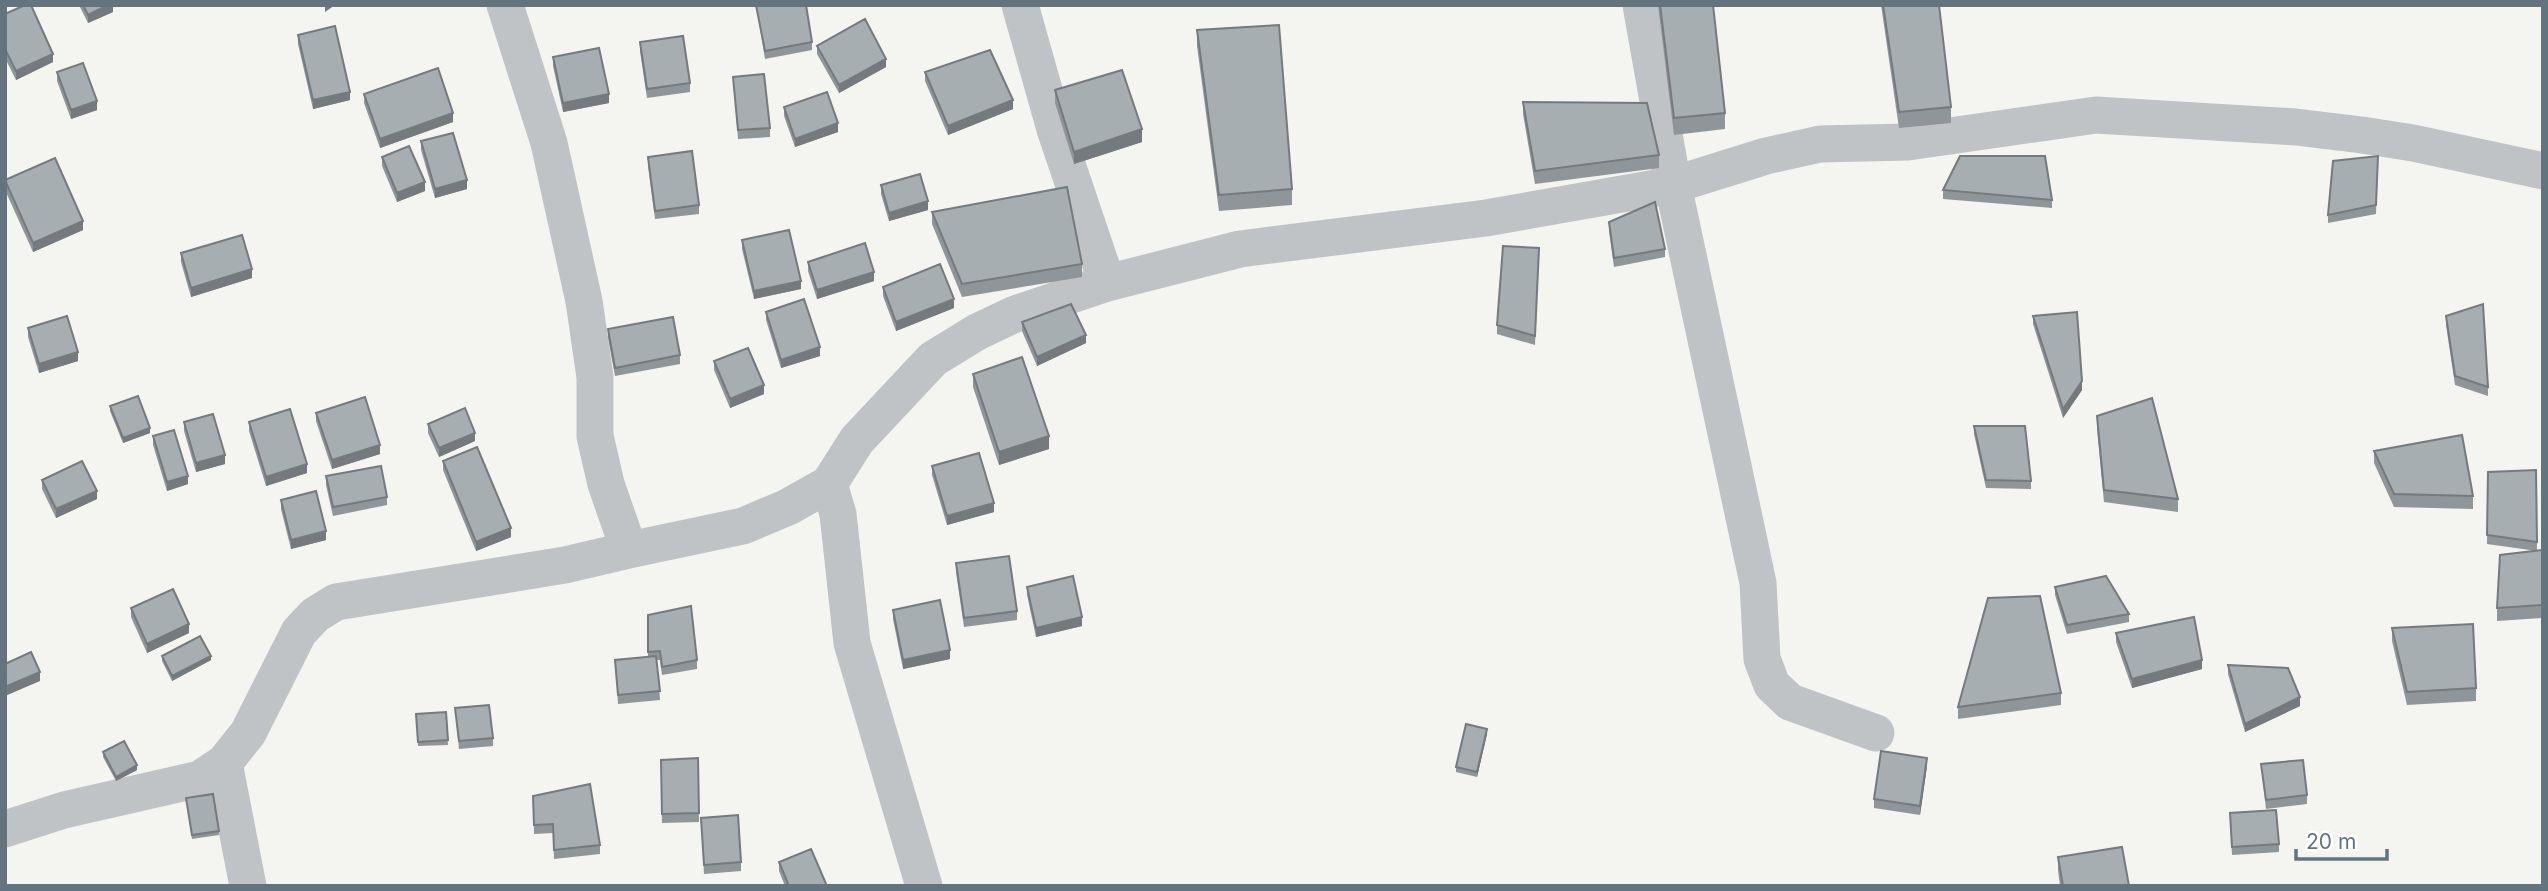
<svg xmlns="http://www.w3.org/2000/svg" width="2548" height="891" font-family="Inter,sans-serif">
  <rect width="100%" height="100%" fill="#f4f4f0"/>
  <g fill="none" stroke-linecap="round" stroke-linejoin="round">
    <path stroke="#bfc3c6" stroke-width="37" d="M505 5 549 143 584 301 595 377V436L606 484 629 550 743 526 788 507 829 484
      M1107 283 1240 249 1486 218 1673 185 1641 5
      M1876 733 1790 702 1772 685 1762 659 1758 583 1673 185 1766 156 1820 144 1908 142 2096 115 2296 127 2362 135 2413 143 2543 171
      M224 763 248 886
      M5 829 64 810 200 779 224 763 248 733 299 632 315 615 336 602 565 565 629 550
      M924 886 852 643 838 514 829 484 857 440 933 359 977 332 1015 314 1107 283 1055 129 1020 5"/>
  </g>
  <path fill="#8f9699" d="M79 5H113V12L88 23Z
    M756 5H806L812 42V50L765 59Z
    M1658 5H1713L1725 113V129L1674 135Z
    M1881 5H1939L1951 107V123L1899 128Z
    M5 14 53 62 16 80 5 58Z
    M1197 30 1292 189V205L1219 211 1197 46Z
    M298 35 350 100 313 109 298 44Z
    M640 42 690 83V92L647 98 640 51Z
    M817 46 886 67 839 93 817 54Z
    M553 57 609 103 563 112 553 66Z
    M57 72 97 110 71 119 57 81Z
    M925 72 1013 109 948 135 925 81Z
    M733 77 770 128V137L738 139Z
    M1055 90 1142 142 1074 164 1055 103Z
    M364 94 453 122 380 148 364 103Z
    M1523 102 1659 155V168L1535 184 1523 114Z
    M784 107 838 132 795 147 784 116Z
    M421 141 467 189 435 198 421 150Z
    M2378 156 2376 214 2328 223V215Z
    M382 157 425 191 397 202 382 166Z
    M648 157 699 205V214L655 219 648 166Z
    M5 180 83 230 33 252 5 190Z
    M881 185 928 210 889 221 881 194Z
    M1943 190 2052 200V208L1943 199Z
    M932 212 1082 264V277L962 297 932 224Z
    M1609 222 1665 249V257L1614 267 1609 231Z
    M742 240 801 289 754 299 742 249Z
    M1539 248 1535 345 1497 334V325Z
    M181 253 252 278 191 297 181 262Z
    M808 262 874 281 817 299 808 271Z
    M883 287 954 308 896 331 883 296Z
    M766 312 820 356 781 368 766 320Z
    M2033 316 2082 390 2063 418 2033 324Z
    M2446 316 2488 387V396L2455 385 2446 325Z
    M1022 322 1086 343 1037 366 1022 331Z
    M28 328 78 361 39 373 28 337Z
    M608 329 680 355V364L615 376 608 338Z
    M714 361 764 394 730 408 714 370Z
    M973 374 1049 449 999 465 973 387Z
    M110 406 150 433 123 443 110 411Z
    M316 413 380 454 332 469 316 421Z
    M2097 416 2178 499V512L2104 502 2097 429Z
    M184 422 225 464 196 472 184 431Z
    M249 422 307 473 266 486 249 431Z
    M428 424 475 441 439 457 428 433Z
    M1974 426 2031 481V489L1986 488 1974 434Z
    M153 436 188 484 167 491 153 445Z
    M2374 451 2473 496V509L2394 507 2374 463Z
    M443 461 511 537 476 551 443 470Z
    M932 466 994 512 947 525 932 475Z
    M2536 470 2537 551 2487 544 2488 472Z
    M326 476 387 497V505L333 516 326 485Z
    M42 480 97 499 56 518 42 489Z
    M281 500 326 540 291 549 281 509Z
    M2543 550V618L2497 621V608Z
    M956 563 1017 611V620L964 627 956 572Z
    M1027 587 1082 626 1036 637 1027 595Z
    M2055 587 2129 614V622L2067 634 2055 595Z
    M131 608 189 633 147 653 131 617Z
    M893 610 950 659 903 669 893 619Z
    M648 615 697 660V669L662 675 660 660H657L660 700 618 704 615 660 648 657Z
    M2392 628 2476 688V701L2407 705 2392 641Z
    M2116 633 2202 669 2132 688 2116 642Z
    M162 656 211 660 172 681 162 661Z
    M2228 665 2300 706 2245 732 2228 674Z
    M2061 693V705L1958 719V707Z
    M455 708 493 738V746L459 749Z
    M446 712 448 745 418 746 416 714Z
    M1487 734 1477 777 1456 772V767Z
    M103 752 137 770 116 781 103 757Z
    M698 758 699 822 662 823 661 760Z
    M2261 764 2307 795V804L2266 809Z
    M1927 766 1920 815 1874 808V799Z
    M533 796 600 845V854L554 859 553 833 534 834Z
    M186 798 219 831V835L192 839Z
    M2230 813 2279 844V852L2232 855Z
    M701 818 741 862V871L704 874Z
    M2058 857 2129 886H2060L2058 870Z
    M779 862 827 886H785L779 871Z"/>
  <path fill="#747a7d" d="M108 5H113V12L88 23V15Z
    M325 5H335L325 12Z
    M53 54V62L16 80V71Z
    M886 59V67L839 93V85Z
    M350 92V100L313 109V100Z
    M609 94V103L563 112V103Z
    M1013 100V109L948 135V126Z
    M97 101V110L71 119V110Z
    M453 113V122L380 148V139Z
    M838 123V132L795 147V139Z
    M1142 129V142L1074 164V152Z
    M467 180V189L435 198V189Z
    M425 182V191L397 202V193Z
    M928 201V210L889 221V213Z
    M83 221V230L33 252V243Z
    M252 269V278L191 297V288Z
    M874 272V281L817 299V290Z
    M801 281V289L754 299V291Z
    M954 299V308L896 331V322Z
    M1086 335V343L1037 366V357Z
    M820 347V356L781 368V360Z
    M78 352V361L39 373V364Z
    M2082 381V390L2063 418V409Z
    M764 385V394L730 408V399Z
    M150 428V433L123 443V438Z
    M475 433V441L439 457V448Z
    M1049 436V449L999 465V452Z
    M380 445V454L332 469V460Z
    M225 455V464L196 472V463Z
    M307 464V473L266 486V477Z
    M188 476V484L167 491V482Z
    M97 491V499L56 518V509Z
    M994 503V512L947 525V516Z
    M511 528V537L476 551V542Z
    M326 531V540L291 549V540Z
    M1082 617V626L1036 637V628Z
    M189 624V633L147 653V644Z
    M950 650V659L903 669V660Z
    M211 656V660L172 681V676Z
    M2202 660V669L2132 688V679Z
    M40 672V681L5 696V687Z
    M2300 697V706L2245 732V724Z
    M1487 729V734L1477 777V772Z
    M1927 758V766L1920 815V806Z
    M137 765V770L116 781V777Z"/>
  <path fill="#a6aeb2" stroke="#747a7d" stroke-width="2" d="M25 5H31L53 54 16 71 5 49V14Z
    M83 5H108L88 15Z
    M756 5H806L812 42 765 51Z
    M1660 5H1713L1725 113 1674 118Z
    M1883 5H1939L1951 107 1899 112Z
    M865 19 886 59 839 85 817 46Z
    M1279 25 1292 189 1219 195 1197 30Z
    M335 26 350 92 313 100 298 35Z
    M683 36 690 83 647 89 640 42Z
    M599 48 609 94 563 103 553 57Z
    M990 50 1013 100 948 126 925 72Z
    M83 63 97 101 71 110 57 72Z
    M438 68 453 113 380 139 364 94Z
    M1122 70 1142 129 1074 152 1055 90Z
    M764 74 770 128 738 130 733 77Z
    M827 92 838 123 795 139 784 107Z
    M1523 102 1647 103 1659 155 1535 171Z
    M453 133 467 180 435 189 421 141Z
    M409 146 425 182 397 193 382 157Z
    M692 151 699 205 655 211 648 157Z
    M1960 156H2045L2052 200 1943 190Z
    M2378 156 2376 205 2328 215 2333 161Z
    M55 158 83 221 33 243 5 180Z
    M920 174 928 201 889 213 881 185Z
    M1067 187 1082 264 962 284 932 212Z
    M1655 202 1665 249 1614 258 1609 222Z
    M789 230 801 281 754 291 742 240Z
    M242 235 252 269 191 288 181 253Z
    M865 243 874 272 817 290 808 262Z
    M1503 246 1539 248 1535 336 1497 325Z
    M940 264 954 299 896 322 883 287Z
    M804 299 820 347 781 360 766 312Z
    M1071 304 1086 335 1037 357 1022 322Z
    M2483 304 2488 387 2455 376 2446 316Z
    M2077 312 2082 381 2063 409 2033 316Z
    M67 316 78 352 39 364 28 328Z
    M673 317 680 355 615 368 608 329Z
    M748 348 764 385 730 399 714 361Z
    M1022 357 1049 436 999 452 973 374Z
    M138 396 150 428 123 438 110 406Z
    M365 397 380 445 332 460 316 413Z
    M2152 398 2178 499 2104 490 2097 416Z
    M465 408 475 433 439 448 428 424Z
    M290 409 307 464 266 477 249 422Z
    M213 414 225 455 196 463 184 422Z
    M1974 426H2025L2031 481 1986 480Z
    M174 430 188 476 167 482 153 436Z
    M2462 435 2473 496 2394 494 2374 451Z
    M477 447 511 528 476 542 443 461Z
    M979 453 994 503 947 516 932 466Z
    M82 461 97 491 56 509 42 480Z
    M381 466 387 497 333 507 326 476Z
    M2536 470 2537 542 2487 535 2488 472Z
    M316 491 326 531 291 540 281 500Z
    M2543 550V605L2497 608 2500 555Z
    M1009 556 1017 611 964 618 956 563Z
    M1073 576 1082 617 1036 628 1027 587Z
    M2106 576 2129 614 2067 625 2055 587Z
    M173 589 189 624 147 644 131 608Z
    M2040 596 2061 693 1958 707 1988 598Z
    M940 600 950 650 903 660 893 610Z
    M691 606 697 660 662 667 660 651 648 652V615Z
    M2194 617 2202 660 2132 679 2116 633Z
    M2473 624 2476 688 2407 692 2392 628Z
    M200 636 211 656 172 676 162 656Z
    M31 652 40 672 5 687V664Z
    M656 656 660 691 618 695 615 660Z
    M2228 665 2288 668 2300 697 2245 724Z
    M489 705 493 738 459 741 455 708Z
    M446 712 448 740 418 742 416 714Z
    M1466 724 1487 729 1477 772 1456 767Z
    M124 741 137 765 116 777 103 752Z
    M1881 751 1927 758 1920 806 1874 799Z
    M698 758 699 813 662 814 661 760Z
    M2303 760 2307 795 2266 800 2261 764Z
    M590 784 600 845 554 850 553 824 534 825 533 796Z
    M213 794 219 831 192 835 186 798Z
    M2276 810 2279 844 2232 847 2230 813Z
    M738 815 741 862 704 865 701 818Z
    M2122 847 2129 886H2063L2058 857Z
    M811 849 827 886H789L779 862Z"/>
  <rect width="2548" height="891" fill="none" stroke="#64747f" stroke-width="14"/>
  <path d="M2296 849v10h91v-10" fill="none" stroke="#64747f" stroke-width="3.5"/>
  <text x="2306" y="849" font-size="21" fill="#64747f" stroke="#ffffff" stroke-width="5" paint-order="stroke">20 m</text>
</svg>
